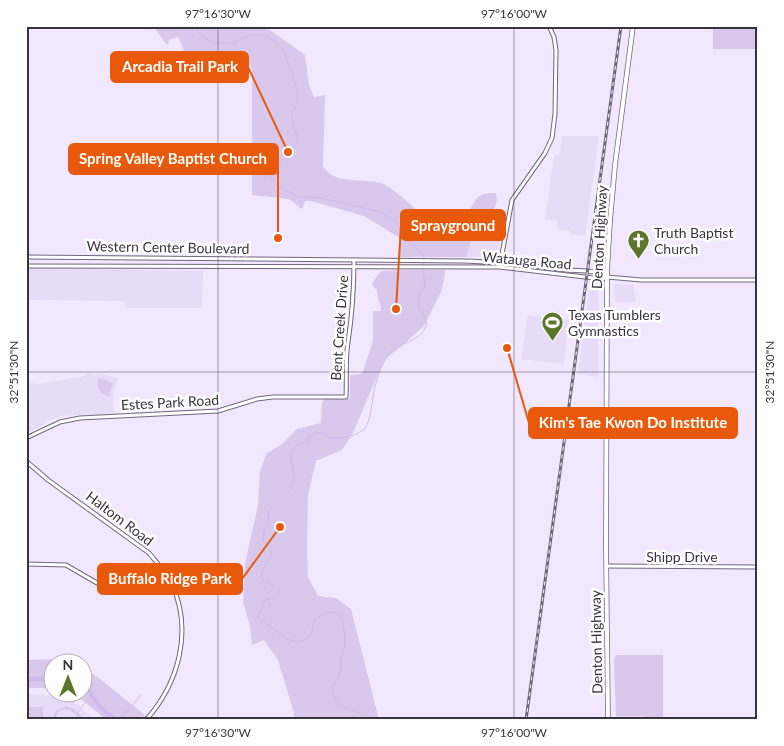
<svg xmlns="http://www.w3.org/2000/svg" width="784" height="746" font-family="Lato,sans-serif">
  <rect width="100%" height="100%" fill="#f1e7fe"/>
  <path fill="#e8dbf8" d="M562 136H599L585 236 570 234V231L557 229 558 221 545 219 553 162 555 155H559Z
    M477 232H501L497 256 466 257 473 235Z
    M29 268 203 271 202 308H125V301L27 300 26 271Z
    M590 281 599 283 598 377 578 374Z
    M614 284 634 285V294H636L635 302H615Z
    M528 315 569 320 564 364 521 359Z
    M88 373 96 375 97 373 118 378 113 394 114 413 61 416 51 420 26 434V382L39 384 81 377Z
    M26 694 65 697 78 705 95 720H26Z
    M616 716H645V720H616Z"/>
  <path fill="#d9c8eb" d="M153 26H251L270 30 305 55 309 85 314 97 325 95 323 166C333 185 363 178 381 183 394 187 428 220 437 231L451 232 452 218 467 214C478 198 475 193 496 193L497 200 486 232H477L473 235 466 257H400V238L364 216 311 201H305L302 209 289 199 252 195V69C249 64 246 60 241 57 230 50 199 53 185 53L178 37 169 40 168 44H166Z
    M713 26H758V49H713Z
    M399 270H445L444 280 441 292 424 326 403 345 384 360 352 435 342 450 316 461 308 495 307 550 308 577 318 596 336 598 351 609 379 720H294V713L278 660 264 640 252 645 250 626 243 602 245 564 258 505 260 471 267 453 281 445 297 429 321 423 322 404 324 399H350V375L362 374 373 341V311H381C381 302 376 297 377 289L374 288 372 283 381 271Z
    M98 378 113 383 109 397 101 393 98 387Z
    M616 655H663V720H645L644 716H616L614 660Z
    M56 659 73 663 52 664V688H26V660Z
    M83 668 99 678 151 720H107L74 694H82Z
    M66 706 74 709 85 720H81C74 713 69 706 59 711L54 720H51L56 711Z
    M26 707H43V720H26Z"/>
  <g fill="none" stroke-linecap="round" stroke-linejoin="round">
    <path stroke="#d2b8ee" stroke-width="1" d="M197 26C197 40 219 45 231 43 237 42 242 37 248 36 274 30 284 49 291 70 294 82 299 91 297 103
      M296 105 292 113V119L298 140 288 155 270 171V177L277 185 298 197H317L381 212 396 222 407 239 424 256 423 265
      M80 709 92 695
      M129 709 141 695
      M73 720 79 711
      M120 720 128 711
      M368 720C359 708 340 713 333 694 330 686 338 680 340 673 342 668 340 663 341 658 342 653 345 648 345 643 345 637 343 616 339 614 336 612 331 612 328 613 308 616 316 631 308 638 294 649 279 632 268 625 264 622 262 622 259 619V615L265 600 276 597 280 593 279 589 266 582 262 579C259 559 284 560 263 540L264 531 268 524 269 511 291 489 294 474 291 459 292 450 299 443 308 442 309 437 316 432 323 433 330 438C341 438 354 437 363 430 372 424 372 393 376 383 378 374 383 362 388 355 397 341 421 343 426 326 428 318 421 312 418 306L420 292 425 286 423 269"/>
    <path stroke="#d2b8ee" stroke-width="4.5" d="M26 679H52
      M82 686 88 690 100 707 115 720"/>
    <defs>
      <path id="tertiary" d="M500 265 512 200 545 153 552 138 555 114 556 50 554 37 549 26
        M26 438 60 422 80 418 218 411 257 399 273 397H346C347 380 345 360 348 342 352 316 354 288 354 260
        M26 564 66 565 104 587 119 591 140 589 167 576
        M606 566 758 567"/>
      <path id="secondary" d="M26 257 464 261C500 262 534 266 569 270 580 271 597 270 607 277
        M26 266 499 267 602 279 607 277 641 280H758
        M26 461 48 480 149 553C157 563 166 572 172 584 193 631 179 683 146 720"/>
      <path id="primary" d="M608 720 606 546 607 271 610 221 615 165 633 26"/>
    </defs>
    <use href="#tertiary" stroke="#71677b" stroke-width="5"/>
    <use href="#secondary" stroke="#71677b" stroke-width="5"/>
    <use href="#primary" stroke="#71677b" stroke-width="5.5"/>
    <use href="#tertiary" stroke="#fff" stroke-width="3"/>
    <use href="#secondary" stroke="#fff" stroke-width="3"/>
    <use href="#primary" stroke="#fff" stroke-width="4"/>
    <defs>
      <path id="rail" d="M526 720 621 26"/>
    </defs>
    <use href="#rail" stroke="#6d6875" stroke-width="3"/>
    <use href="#rail" stroke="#fff" stroke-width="1" stroke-dasharray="4" stroke-linecap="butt"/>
  </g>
  <path fill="none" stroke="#38343d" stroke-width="1" stroke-opacity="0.45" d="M218 26V720M514 26V720M26 372H758"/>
  <defs>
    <symbol id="church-pin" viewBox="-11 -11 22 30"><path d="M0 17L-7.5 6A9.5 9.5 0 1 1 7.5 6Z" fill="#5b762b" stroke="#fff"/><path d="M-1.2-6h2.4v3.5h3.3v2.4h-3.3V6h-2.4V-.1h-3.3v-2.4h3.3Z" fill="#fff"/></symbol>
    <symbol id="stadium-pin" viewBox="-11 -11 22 30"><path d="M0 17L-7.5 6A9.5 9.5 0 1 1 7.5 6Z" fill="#5b762b" stroke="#fff"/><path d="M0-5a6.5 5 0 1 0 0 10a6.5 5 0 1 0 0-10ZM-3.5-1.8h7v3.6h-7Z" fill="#fff"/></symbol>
  </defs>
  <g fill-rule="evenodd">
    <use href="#church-pin" x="626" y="228" width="25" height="34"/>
    <use href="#stadium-pin" x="540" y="310" width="25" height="34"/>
  </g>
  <g text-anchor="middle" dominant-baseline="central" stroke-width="5" stroke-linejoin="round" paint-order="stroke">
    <g font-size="14" fill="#38343d" stroke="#fff" text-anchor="start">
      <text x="654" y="232">Truth Baptist<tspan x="654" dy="16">Church</tspan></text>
      <text x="568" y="314">Texas Tumblers<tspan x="568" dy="16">Gymnastics</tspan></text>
    </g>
    <g font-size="14" fill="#38343d" stroke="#fff">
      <text transform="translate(599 237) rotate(-87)">Denton Highway</text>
      <text transform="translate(168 247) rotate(1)">Western Center Boulevard</text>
      <text transform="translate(527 260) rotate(5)">Watauga Road</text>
      <text transform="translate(339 328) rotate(-86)">Bent Creek Drive</text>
      <text transform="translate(170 402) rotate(-3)">Estes Park Road</text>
      <text transform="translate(120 518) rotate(37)">Haltom Road</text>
      <text x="682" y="556">Shipp Drive</text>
      <text transform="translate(596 642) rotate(-91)">Denton Highway</text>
    </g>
  </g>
  <path fill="none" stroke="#e8590c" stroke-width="2" d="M288 152L248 67M278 238L278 159M396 309L401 225M507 348L529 423M280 527L242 579"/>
  <g fill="#e8590c" stroke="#fff" stroke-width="2">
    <circle cx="288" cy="152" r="5"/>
    <circle cx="278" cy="238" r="5"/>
    <circle cx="396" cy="309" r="5"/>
    <circle cx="507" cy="348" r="5"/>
    <circle cx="280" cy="527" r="5"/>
  </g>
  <g fill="#e8590c" stroke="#e8590c" stroke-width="2">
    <rect x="111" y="52" width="137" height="30" rx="5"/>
    <rect x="69" y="144" width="209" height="30" rx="5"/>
    <rect x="401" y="210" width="104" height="30" rx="5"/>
    <rect x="529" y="408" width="208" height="30" rx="5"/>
    <rect x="98" y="564" width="144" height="30" rx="5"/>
  </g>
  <g font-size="15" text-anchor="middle" font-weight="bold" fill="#fff">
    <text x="180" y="72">Arcadia Trail Park</text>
    <text x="173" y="164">Spring Valley Baptist Church</text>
    <text x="453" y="231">Sprayground</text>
    <text x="633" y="428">Kim's Tae Kwon Do Institute</text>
    <text x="170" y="584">Buffalo Ridge Park</text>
  </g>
  <rect width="784" height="746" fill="none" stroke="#ffffff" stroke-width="55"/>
  <g transform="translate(68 678)"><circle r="24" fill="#ffffff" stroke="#afaeb1"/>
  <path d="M0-4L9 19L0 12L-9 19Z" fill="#5b762b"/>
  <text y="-8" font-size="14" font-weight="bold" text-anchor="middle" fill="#38343d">N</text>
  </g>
  <rect x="28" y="28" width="728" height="690" fill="none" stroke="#38343d" stroke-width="2"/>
  <g font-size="12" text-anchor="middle" fill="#38343d">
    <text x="218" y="18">97°16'30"W</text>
    <text x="514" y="18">97°16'00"W</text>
    <text transform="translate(14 372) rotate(-90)" y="4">32°51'30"N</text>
    <text transform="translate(770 372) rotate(-90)" y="4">32°51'30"N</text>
    <text x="218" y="737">97°16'30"W</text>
    <text x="514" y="737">97°16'00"W</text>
  </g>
</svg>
